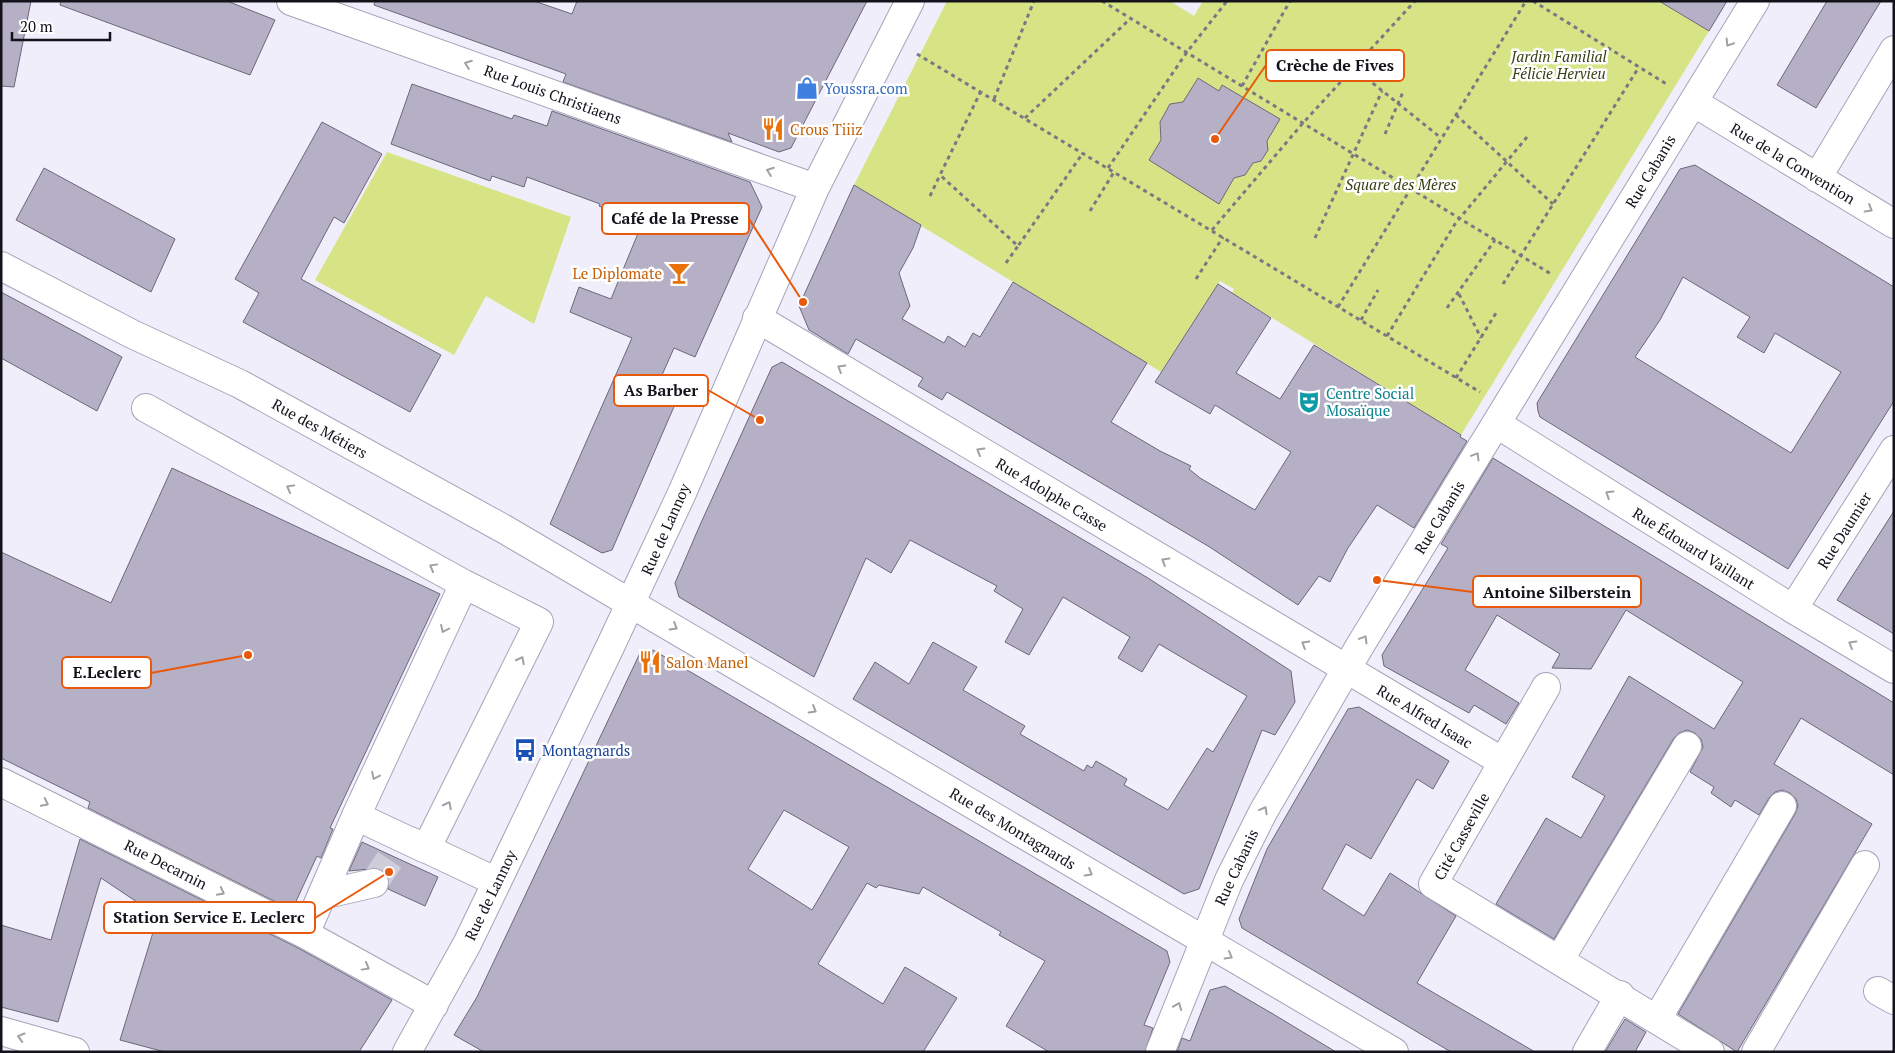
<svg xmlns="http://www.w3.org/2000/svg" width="1895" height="1053" font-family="'PT Serif',serif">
  <rect width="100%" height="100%" fill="#f0eefb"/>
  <path fill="#d7e485" d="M947 1H1170L1194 16 1203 1H1659L1709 31 1461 435 1232 293 1234 289 1220 281 1161 372 854 185Z
    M387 152 571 217 534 324 486 296 454 355 315 280Z"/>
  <path fill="#b5b0c5" stroke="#6c687b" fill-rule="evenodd" d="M1 1H31L14 87 1 86Z
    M61 1H227L275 20 250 75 60 5Z
    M375 1H534L572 14 577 1H867L791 148 779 152 728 133 732 142 563 82 566 74 374 5Z
    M1659 1H1727L1709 31Z
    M1827 1H1881L1816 108 1777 85Z
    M1198 78 1219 91 1222 85 1280 119 1267 141 1268 150 1261 161 1253 163 1245 175 1234 178 1219 204 1149 160 1161 140 1160 122 1170 104 1183 102Z
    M412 84 512 119 514 115 547 126 552 111 750 182 762 207 695 357 674 348 654 393 676 402 612 550 602 553 550 524 632 338 570 312 579 287 611 299 641 226 599 206 600 204 527 177 524 187 492 176 490 181 391 144Z
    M322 122 382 154 344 223 334 217 301 279 441 355 410 412 243 322 259 293 235 279Z
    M1695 165 1894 287V401L1788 569 1540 417 1538 411 1537 403 1680 169ZM1683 277 1750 317 1737 337 1764 353 1775 333 1841 372 1791 453 1635 357 1660 320Z
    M44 168 175 239 151 292 16 220Z
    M854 185 921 225 913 248 899 273 910 306 902 319 944 343 948 336 965 347 973 333 980 337 1013 282 1147 363 1111 422 1160 451 1191 466 1189 469 1200 478 1255 510 1291 452 1215 405 1210 414 1155 382 1218 284 1271 318 1236 373 1280 399 1314 345 1461 435 1460 437 1467 441 1414 528 1377 505 1348 548 1330 582 1319 576 1298 605 1208 546 947 392 942 400 918 386 923 378 856 339 848 354 809 330 799 306Z
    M1 292 122 357 97 411 1 358Z
    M782 362 1148 578 1291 671 1295 702 1275 735 1262 730 1199 889 1184 894 853 699 875 662 909 684 933 642 977 667 963 690 1025 726 1020 734 1084 771 1087 765 1092 768 1096 761 1127 779 1124 785 1168 810 1207 748 1213 752 1247 696 1159 644 1142 672 1118 658 1130 637 1063 597 1029 655 1005 642 1023 609 994 591 997 586 910 540 891 573 866 558 814 677 679 597 675 583 700 525 772 367Z
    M1493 458 1894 703V775L1801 718 1774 764 1872 824 1737 1052 1678 1014 1795 814 1798 806 1796 799 1790 793 1782 790 1775 792 1769 798 1759 815 1735 800 1731 807 1711 793 1714 787 1690 772 1703 747 1701 739 1695 733 1687 730 1679 733 1674 738 1554 939 1496 904 1546 818 1581 838 1605 796 1572 777 1629 676 1714 729 1743 682 1626 610 1591 669 1552 668 1560 654 1497 615 1465 670 1519 703 1506 724 1474 705 1469 713 1384 666 1382 655 1448 548 1441 544Z
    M172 468 440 594 330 828 333 829 321 858 317 856 292 910 88 808 90 802 1 758V552L111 603Z
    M1894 511V634L1837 600Z
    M653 650 1167 951 1170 962 1144 1025 1153 1028 1145 1052H1049L1006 1026 1045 961 999 935 1001 932 923 887 919 894 879 885 876 888 867 883 818 964 883 1004 905 967 957 998 923 1052H484L454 1035 477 997 640 653ZM784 810 849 847 812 910 748 869Z
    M1359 707 1449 761 1433 789 1417 779 1371 859 1346 844 1322 889 1364 916 1390 873 1456 916 1417 983 1535 1052H1451L1242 928 1239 919 1267 849 1348 709Z
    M80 839 298 948 392 1000 359 1052H165L120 1040 158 916 101 878 58 1022 1 1007V925L51 940Z
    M362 842 438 877 425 906 388 889 389 879 386 873 379 868 349 871Z
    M1225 986 1273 1014 1336 1052H1177L1182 1038 1190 1041 1210 990Z
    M1625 1019 1646 1032 1635 1052H1605Z"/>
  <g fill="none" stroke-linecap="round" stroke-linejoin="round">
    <path stroke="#cfcdd9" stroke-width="28" stroke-dasharray="28 14" stroke-linecap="butt" d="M374 883 392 856"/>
    <defs>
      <path id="minor" d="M291 1 815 188
        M1693 102 1894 224
        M1817 178 1894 50
        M1 266 132 334 240 384 504 529 1394 1052
        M757 318 1503 762
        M146 408 464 584 539 622 426 849 356 816
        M1497 424 1793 609 1894 669
        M1793 609 1894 450
        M1546 687 1433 884 1710 1052
        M1 782 305 934 434 1005
        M410 841 497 882
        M322 895 374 883
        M305 934 356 816 464 584
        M1560 959 1687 746
        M1878 991 1894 1000
        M1657 1019 1782 806
        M1 1031 75 1052
        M407 1052 467 944 609 649 682 493 815 188 910 1
        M1160 1052 1229 880 1263 812 1361 644 1755 1
        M1587 1052 1620 995
        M1756 1052 1865 865"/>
    </defs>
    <use href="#minor" stroke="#a7a3b8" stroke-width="30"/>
    <path stroke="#7a7883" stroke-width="3" stroke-dasharray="4 4" stroke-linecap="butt" d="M1102 1 1551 274
      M1533 1 1668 85
      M917 54 1480 392
      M1354 68 1441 138
      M1242 86 1290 1
      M981 91 940 175 1018 246 1083 153
      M994 99 1034 1
      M1456 115 1553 204
      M1025 118 1130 19
      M1385 134 1403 92
      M1108 168 1187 52 1227 1
      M930 196 940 175
      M1090 211 1114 172
      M1212 230 1303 123 1415 1
      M1315 238 1382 91
      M1006 263 1018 246
      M1196 279 1223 237
      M1503 284 1639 67
      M1459 294 1481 338
      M1338 307 1526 1
      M1447 308 1495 240
      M1361 320 1378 290
      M1387 336 1455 224 1527 137
      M1456 378 1496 313"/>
    <use href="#minor" stroke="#fff" stroke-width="28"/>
  </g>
  <defs><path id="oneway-chevron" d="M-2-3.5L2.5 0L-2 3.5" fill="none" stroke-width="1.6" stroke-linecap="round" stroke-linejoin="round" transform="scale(1.25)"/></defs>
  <g stroke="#a1a0a3">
    <use href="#oneway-chevron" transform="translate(1729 43) rotate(122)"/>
    <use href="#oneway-chevron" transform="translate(468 64) rotate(-160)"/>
    <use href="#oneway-chevron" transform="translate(770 171) rotate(-160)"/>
    <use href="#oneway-chevron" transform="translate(1869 209) rotate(31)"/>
    <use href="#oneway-chevron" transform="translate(841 368) rotate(-149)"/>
    <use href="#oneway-chevron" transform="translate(980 451) rotate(-149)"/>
    <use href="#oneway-chevron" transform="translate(1476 456) rotate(-59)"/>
    <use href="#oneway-chevron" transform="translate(290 488) rotate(-151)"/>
    <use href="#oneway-chevron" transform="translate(1609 494) rotate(-148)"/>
    <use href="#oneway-chevron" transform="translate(1165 561) rotate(-149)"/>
    <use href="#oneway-chevron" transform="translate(433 567) rotate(-151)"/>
    <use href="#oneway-chevron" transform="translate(674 627) rotate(31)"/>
    <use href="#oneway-chevron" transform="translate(444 629) rotate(115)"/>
    <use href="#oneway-chevron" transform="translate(1364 639) rotate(-59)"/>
    <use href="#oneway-chevron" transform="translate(1305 644) rotate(-149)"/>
    <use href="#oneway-chevron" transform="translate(1852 644) rotate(-149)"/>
    <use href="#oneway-chevron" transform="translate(521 660) rotate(-63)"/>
    <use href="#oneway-chevron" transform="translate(813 710) rotate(31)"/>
    <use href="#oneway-chevron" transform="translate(375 776) rotate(115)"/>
    <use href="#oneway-chevron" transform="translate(45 803) rotate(27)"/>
    <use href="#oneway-chevron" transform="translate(448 805) rotate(-63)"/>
    <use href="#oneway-chevron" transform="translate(1264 810) rotate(-61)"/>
    <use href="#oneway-chevron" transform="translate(1089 873) rotate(31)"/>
    <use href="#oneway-chevron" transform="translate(221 892) rotate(27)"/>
    <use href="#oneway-chevron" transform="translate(1229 956) rotate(30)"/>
    <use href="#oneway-chevron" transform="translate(366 967) rotate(29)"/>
    <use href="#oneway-chevron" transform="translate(1178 1006) rotate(-68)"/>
    <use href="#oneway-chevron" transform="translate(21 1037) rotate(-164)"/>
  </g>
  <defs>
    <symbol id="shop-bare" viewBox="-9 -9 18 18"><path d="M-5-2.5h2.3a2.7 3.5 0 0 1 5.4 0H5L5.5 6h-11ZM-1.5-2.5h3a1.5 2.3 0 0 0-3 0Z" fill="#3f7fe0" stroke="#fff" stroke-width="2.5" paint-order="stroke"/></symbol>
    <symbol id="restaurant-bare" viewBox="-9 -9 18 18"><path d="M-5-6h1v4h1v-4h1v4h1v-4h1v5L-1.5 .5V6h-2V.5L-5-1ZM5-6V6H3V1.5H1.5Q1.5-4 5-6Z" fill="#e8710a" stroke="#fff" stroke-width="2.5" paint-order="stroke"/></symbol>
    <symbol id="bar-bare" viewBox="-9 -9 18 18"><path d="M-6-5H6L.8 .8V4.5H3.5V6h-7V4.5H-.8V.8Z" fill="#e8710a" stroke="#fff" stroke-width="2.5" paint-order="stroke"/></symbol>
    <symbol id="theatre-bare" viewBox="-9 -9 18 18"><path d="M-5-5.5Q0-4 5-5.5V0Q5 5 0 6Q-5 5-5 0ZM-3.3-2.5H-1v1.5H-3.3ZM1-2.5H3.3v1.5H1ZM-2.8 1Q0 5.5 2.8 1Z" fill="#0f9aa8" stroke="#fff" stroke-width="2.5" paint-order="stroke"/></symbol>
    <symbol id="bus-bare" viewBox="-9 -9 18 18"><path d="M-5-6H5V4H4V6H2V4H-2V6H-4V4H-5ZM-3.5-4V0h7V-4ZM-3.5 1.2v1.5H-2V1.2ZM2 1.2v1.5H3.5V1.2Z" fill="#1a4fb4" stroke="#fff" stroke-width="2.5" paint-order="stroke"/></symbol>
  </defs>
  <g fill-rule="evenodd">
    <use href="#shop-bare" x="791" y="72" width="32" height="32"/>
    <use href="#restaurant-bare" x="757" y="113" width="32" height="32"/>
    <use href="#bar-bare" x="663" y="257" width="32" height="32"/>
    <use href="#theatre-bare" x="1293" y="386" width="32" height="32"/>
    <use href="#restaurant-bare" x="634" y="646" width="32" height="32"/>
    <use href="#bus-bare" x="509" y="734" width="32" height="32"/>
  </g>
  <g text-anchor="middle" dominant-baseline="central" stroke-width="5" stroke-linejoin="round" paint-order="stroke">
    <g font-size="15" font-style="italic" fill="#3a3f15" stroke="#fff">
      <text x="1559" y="56">Jardin Familial<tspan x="1559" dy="17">Félicie Hervieu</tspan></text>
      <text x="1401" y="184">Square des Mères</text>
    </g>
    <g font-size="15" fill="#366cbe" stroke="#fff" text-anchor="start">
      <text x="824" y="88">Youssra.com</text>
    </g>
    <g font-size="15" fill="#14121a" stroke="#fff">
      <text transform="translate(553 94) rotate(20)">Rue Louis Christiaens</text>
      <text transform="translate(1793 163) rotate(31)">Rue de la Convention</text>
      <text transform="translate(1650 171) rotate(-59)">Rue Cabanis</text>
      <text transform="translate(320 428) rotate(29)">Rue des Métiers</text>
      <text transform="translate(1052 494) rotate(31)">Rue Adolphe Casse</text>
      <text transform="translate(1439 517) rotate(-59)">Rue Cabanis</text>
      <text transform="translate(665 529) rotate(-66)">Rue de Lannoy</text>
      <text transform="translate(1844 530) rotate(-58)">Rue Daumier</text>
      <text transform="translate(1694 548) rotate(32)">Rue Édouard Vaillant</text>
      <text transform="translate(1425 716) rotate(31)">Rue Alfred Isaac</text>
      <text transform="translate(1013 828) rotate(31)">Rue des Montagnards</text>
      <text transform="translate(1461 836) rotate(-61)">Cité Casseville</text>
      <text transform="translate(166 864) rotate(27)">Rue Decarnin</text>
      <text transform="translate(1236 867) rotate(-65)">Rue Cabanis</text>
      <text transform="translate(490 895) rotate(-64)">Rue de Lannoy</text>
    </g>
    <g font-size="15" fill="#c56008" stroke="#fff" text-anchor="start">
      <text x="790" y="129">Crous Tiiiz</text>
      <text x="662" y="273" text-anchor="end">Le Diplomate</text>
      <text x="666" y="662">Salon Manel</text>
    </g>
    <g font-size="15" fill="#0d838f" stroke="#fff" text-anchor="start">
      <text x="1326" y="393">Centre Social<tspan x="1326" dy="17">Mosaïque</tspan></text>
    </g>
    <g font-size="15" fill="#164399" stroke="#fff" text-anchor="start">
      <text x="542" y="750">Montagnards</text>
    </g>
  </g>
  <path fill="none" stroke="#e8590c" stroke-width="2" d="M1215 139L1266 65M803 302L749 219M760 420L708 390M1377 580L1473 592M248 655L151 673M389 872L315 918"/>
  <g fill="#e8590c" stroke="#fff" stroke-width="2">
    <circle cx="1215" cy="139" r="5"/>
    <circle cx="803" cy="302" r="5"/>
    <circle cx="760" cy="420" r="5"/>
    <circle cx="1377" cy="580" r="5"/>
    <circle cx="248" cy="655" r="5"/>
    <circle cx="389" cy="872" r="5"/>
  </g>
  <g fill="#fff" stroke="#e8590c" stroke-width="2">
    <rect x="1266" y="50" width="138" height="31" rx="5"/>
    <rect x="602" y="203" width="147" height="31" rx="5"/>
    <rect x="614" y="375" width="94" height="31" rx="5"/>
    <rect x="1473" y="576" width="168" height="31" rx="5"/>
    <rect x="62" y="657" width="89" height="31" rx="5"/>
    <rect x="104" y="902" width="211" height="31" rx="5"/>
  </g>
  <g font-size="16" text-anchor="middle" font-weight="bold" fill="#14121a">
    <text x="1335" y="71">Crèche de Fives</text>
    <text x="675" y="224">Café de la Presse</text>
    <text x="661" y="396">As Barber</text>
    <text x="1557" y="598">Antoine Silberstein</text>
    <text x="107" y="678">E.Leclerc</text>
    <text x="209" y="923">Station Service E. Leclerc</text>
  </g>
  <rect width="1895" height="1053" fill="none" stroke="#14121a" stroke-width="5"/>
  <path d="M12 32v8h98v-8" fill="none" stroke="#14121a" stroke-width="2.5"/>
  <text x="20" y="32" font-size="15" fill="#14121a" stroke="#ffffff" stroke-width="4" paint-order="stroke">20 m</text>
</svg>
